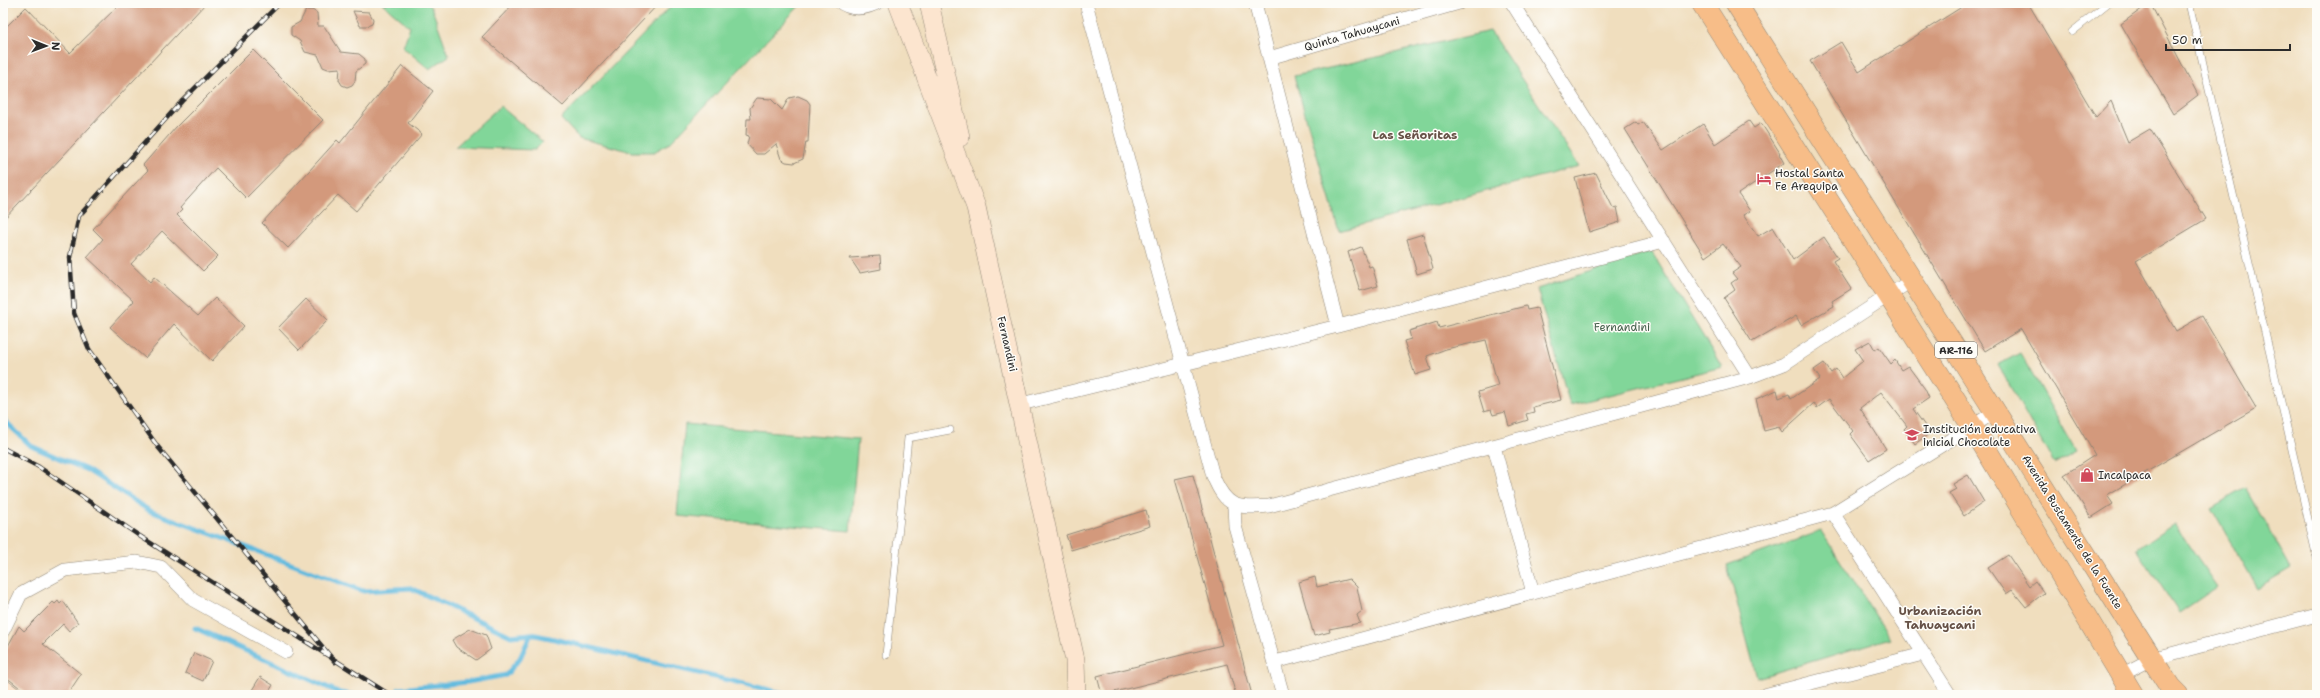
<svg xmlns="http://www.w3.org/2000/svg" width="2320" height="698" font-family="'Shantell Sans',sans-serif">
  <rect width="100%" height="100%" fill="#fdfcf7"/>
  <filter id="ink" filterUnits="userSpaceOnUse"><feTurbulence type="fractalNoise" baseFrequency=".025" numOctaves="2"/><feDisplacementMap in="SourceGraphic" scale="8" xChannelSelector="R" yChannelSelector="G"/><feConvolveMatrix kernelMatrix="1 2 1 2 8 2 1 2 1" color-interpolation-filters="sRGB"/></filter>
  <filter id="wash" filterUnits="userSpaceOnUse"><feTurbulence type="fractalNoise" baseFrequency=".012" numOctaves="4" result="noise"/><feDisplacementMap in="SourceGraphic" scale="16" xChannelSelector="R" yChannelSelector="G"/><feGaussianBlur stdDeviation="0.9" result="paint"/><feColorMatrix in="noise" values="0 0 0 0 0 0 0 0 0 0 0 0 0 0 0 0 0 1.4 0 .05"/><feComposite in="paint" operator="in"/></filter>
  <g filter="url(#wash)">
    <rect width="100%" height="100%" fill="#f0debe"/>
    <path fill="#81d699" stroke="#568062" d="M382 3H427L432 9 449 56 429 69 403 47 410 27Z
      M674 3H802L670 143 654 152H632L579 138 561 119Z
      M1490 31 1579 166 1339 231 1294 76Z
      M500 106 543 142 535 150 455 147Z
      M1651 251 1722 367 1570 405 1537 289Z
      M2020 353 2076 451 2054 464 1998 365Z
      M685 424 858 439 850 531 677 516Z
      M2245 488 2291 568 2257 588 2211 508Z
      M2174 524 2217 587 2179 613 2137 549Z
      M1821 531 1890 638 1757 678 1727 565Z"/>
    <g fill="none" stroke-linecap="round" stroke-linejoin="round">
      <path stroke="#60bade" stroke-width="5" d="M3 419 31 446 87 470 150 511 363 591 411 588 511 636 531 634 550 638 791 695
        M195 628 340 693 354 695
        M399 689 468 682 506 675 520 658 531 634"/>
    </g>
    <g id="blocks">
      <path fill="#d3997c" d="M121 3H206L3 220V30L26 7 70 53Z
        M514 3H659L563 106 482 37Z
        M1968 3H2028L2096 117 2111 101 2128 142 2150 129 2206 219 2136 261 2176 331 2202 316 2256 408 2107 495 2113 504 2091 518 2064 475 2095 455 2021 329 1985 351 1810 61 1841 42 1859 72Z
        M2150 3 2198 95 2173 114 2121 24Z
        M306 10H312L317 13 318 26H324L341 52 359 54 365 59V64L356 71 355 81 352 85 347 87 342 85 339 80 340 68 328 69 323 67 318 55 305 52 300 41 291 35V27L300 22Z
        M353 11 369 12 373 19 372 24 367 26H360Z
        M253 50 323 120 246 198 216 168 180 208 182 210 177 215 218 256 203 271 162 231 131 264 150 282 154 277 198 316 215 298 244 326 212 361 174 324 145 358 110 327 134 301 87 257 103 239 93 229 148 170 143 165 176 127Z
        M402 66 433 91 408 123 422 134 356 211 338 195 288 248 262 223 337 140 340 143Z
        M798 96 807 100 810 104 808 142H806L803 159 794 163 786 162 781 159 776 144 764 154H756L747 144 749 136 746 135 747 119H751L750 108 757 98 771 99 782 110 789 98Z
        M1749 121 1754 128 1761 123 1780 153 1779 154 1784 163 1738 194 1750 211 1743 215 1758 236 1773 227 1793 260 1824 237 1838 258 1833 261 1851 289 1832 301 1834 306 1801 325 1796 316 1752 342 1724 298 1735 290 1731 283 1737 279 1732 273 1741 267 1723 244 1705 257 1625 129 1636 122 1638 125 1643 122 1663 150 1703 124 1715 144Z
        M1596 173 1613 208 1617 207 1620 222 1589 232 1575 178Z
        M1423 234 1433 269 1417 274 1407 239Z
        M1361 247 1369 267 1372 266 1378 286 1360 291 1348 252Z
        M880 256 881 269 860 273 850 258Z
        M306 299 328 320 299 350 278 328Z
        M1526 306 1527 310 1537 308 1561 400 1533 407 1534 412 1526 414 1528 420 1509 426 1505 412 1493 415 1491 410 1484 412 1478 392 1498 386 1486 340 1446 349 1427 356 1431 370 1415 375 1404 341 1411 339 1409 331 1437 322 1439 328Z
        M1870 341 1875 350 1879 347 1891 364 1895 360 1901 370 1908 366 1925 389 1929 398 1913 409 1930 433 1915 444 1904 429 1907 426 1881 392 1860 408 1886 449 1869 460 1850 434 1853 431 1829 399 1817 408 1814 403 1782 432 1779 427 1764 431 1756 399 1777 390 1779 398 1789 394 1791 399 1820 379 1814 370 1824 363 1831 373 1836 369 1842 378 1863 361 1855 349Z
        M1193 475 1252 695H1236L1227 664 1102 695 1097 676 1222 645 1175 479Z
        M1968 475 1984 502 1964 516 1949 493 1956 489 1953 484Z
        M1146 510 1150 526 1071 550 1066 535Z
        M2008 555 2029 586 2035 581 2044 593 2026 607 2012 590 2006 594 1988 568Z
        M1315 577 1317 587 1349 579 1357 587 1362 611 1357 615 1360 623 1329 629 1330 632 1314 636 1299 582Z
        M58 601 60 604 63 601 78 623 69 631 63 624 43 644 81 674 67 695H29L10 680 3 678V655L19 626 24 631 53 602 55 604Z
        M470 629 486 635 491 649 476 660 456 647 452 640Z
        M194 653 212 661 203 681 185 673Z
        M260 677 273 685 267 695H249Z"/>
    </g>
  </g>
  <g filter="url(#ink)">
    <use href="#blocks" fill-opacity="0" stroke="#8e8474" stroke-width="1"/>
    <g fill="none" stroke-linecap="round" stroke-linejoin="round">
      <defs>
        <path id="lane" d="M836 3C851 15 868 12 883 3
          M2189 3 2317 558
          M2072 32 2108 3
          M886 655 908 438 950 430"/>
        <path id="street" d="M1086 3 1213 476C1226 507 1236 509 1269 506L1750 377 1784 364 1912 280
          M1255 3 1338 326
          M1512 3 1750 377
          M1269 58 1459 3
          M1021 404 1338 326 1664 241
          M1494 446 1533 593
          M1234 506 1235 526 1283 695
          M1833 513 1950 695
          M3 631 21 594 65 570 137 562 161 567 193 600 286 652
          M1275 662 1833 513 1995 412
          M2121 675 2152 659 2317 615
          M1764 695 1923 654"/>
        <path id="secondary" d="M898 3 976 207 1075 660 1076 695
          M929 3 960 137
          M3 689 11 695"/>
        <path id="primary" d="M1702 3 1972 426 2133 695
          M1736 3 2152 659 2170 687 2178 695"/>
      </defs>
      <use href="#lane" stroke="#8e8474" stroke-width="8"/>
      <use href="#street" stroke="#8e8474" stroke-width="14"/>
      <use href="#secondary" stroke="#8e8474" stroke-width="20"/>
      <use href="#primary" stroke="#8e8474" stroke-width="22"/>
      <use href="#lane" stroke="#fff" stroke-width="7"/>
      <use href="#street" stroke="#fff" stroke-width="13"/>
      <use href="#secondary" stroke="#fce5cf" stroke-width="19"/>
      <use href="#primary" stroke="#f7bd88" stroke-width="21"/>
      <defs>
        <path id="rail" d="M280 3 182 101 79 216 70 257 74 313 89 349 158 447 335 662
          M3 448 39 467 138 535 390 695"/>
      </defs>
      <use href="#rail" stroke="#2b2b2b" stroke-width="4.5"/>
      <use href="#rail" stroke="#fdfcf7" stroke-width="3" stroke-dasharray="9" stroke-linecap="butt"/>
    </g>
  </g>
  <defs>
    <symbol id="hotel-bare" viewBox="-9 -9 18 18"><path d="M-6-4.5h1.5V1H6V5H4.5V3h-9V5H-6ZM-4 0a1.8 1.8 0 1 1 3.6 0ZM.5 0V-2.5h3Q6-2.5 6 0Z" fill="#d1495b" stroke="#fdfcf7" stroke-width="2.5" paint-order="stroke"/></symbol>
    <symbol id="school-bare" viewBox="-9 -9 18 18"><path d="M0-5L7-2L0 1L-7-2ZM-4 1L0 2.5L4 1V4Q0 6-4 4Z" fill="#d1495b" stroke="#fdfcf7" stroke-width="2.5" paint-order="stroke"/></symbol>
    <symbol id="shop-bare" viewBox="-9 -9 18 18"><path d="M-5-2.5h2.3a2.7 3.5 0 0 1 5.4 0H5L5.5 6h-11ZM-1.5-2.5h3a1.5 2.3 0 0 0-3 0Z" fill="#d1495b" stroke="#fdfcf7" stroke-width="2.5" paint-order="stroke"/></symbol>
  </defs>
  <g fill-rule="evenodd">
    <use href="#hotel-bare" x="1754" y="169" width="20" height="20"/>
    <use href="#school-bare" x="1902" y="425" width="20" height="20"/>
    <use href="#shop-bare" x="2077" y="465" width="20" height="20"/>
  </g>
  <g text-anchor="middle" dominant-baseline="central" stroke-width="3" stroke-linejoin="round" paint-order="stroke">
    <rect fill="#fdfcf7" stroke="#6a6a68" stroke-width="1" x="1935" y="342" width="42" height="16" rx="3"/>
    <g font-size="10" font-weight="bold" fill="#2b2b2b">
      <text x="1956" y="350">AR-116</text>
    </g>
    <g font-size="11" fill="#2b2b2b" stroke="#fdfcf7">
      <text transform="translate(1352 34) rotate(-16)">Quinta Tahuaycani</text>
      <text transform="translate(1007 344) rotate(77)">Fernandini</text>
      <text transform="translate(2072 532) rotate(58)">Avenida Bustamente de la Fuente</text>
    </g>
    <g font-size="11" fill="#2b2b2b" stroke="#fdfcf7" text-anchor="start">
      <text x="1775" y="173">Hostal Santa<tspan x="1775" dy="13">Fe Arequipa</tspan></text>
      <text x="1923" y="429">Institución educativa<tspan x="1923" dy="13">inicial Chocolate</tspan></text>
      <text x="2098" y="475">Incalpaca</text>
    </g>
    <g font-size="11" fill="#455e4c" stroke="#fdfcf7">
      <text x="1622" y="327">Fernandini</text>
    </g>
    <g font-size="12" font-weight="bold" fill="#665247" stroke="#fdfcf7">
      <text x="1415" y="135">Las Señoritas</text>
      <text x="1940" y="611">Urbanización<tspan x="1940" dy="14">Tahuaycani</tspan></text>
    </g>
  </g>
  <rect width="2320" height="698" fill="none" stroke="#fdfcf7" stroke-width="16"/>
  <g transform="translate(46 46) rotate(91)" stroke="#fdfcf7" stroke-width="3" paint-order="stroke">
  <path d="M0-3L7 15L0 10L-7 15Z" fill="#2b2b2b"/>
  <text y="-6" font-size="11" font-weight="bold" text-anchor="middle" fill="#2b2b2b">N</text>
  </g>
  <path d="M2166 44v6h124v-6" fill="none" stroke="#2b2b2b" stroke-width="2"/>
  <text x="2172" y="44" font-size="12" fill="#2b2b2b" stroke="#fdfcf7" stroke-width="3" paint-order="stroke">50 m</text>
</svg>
